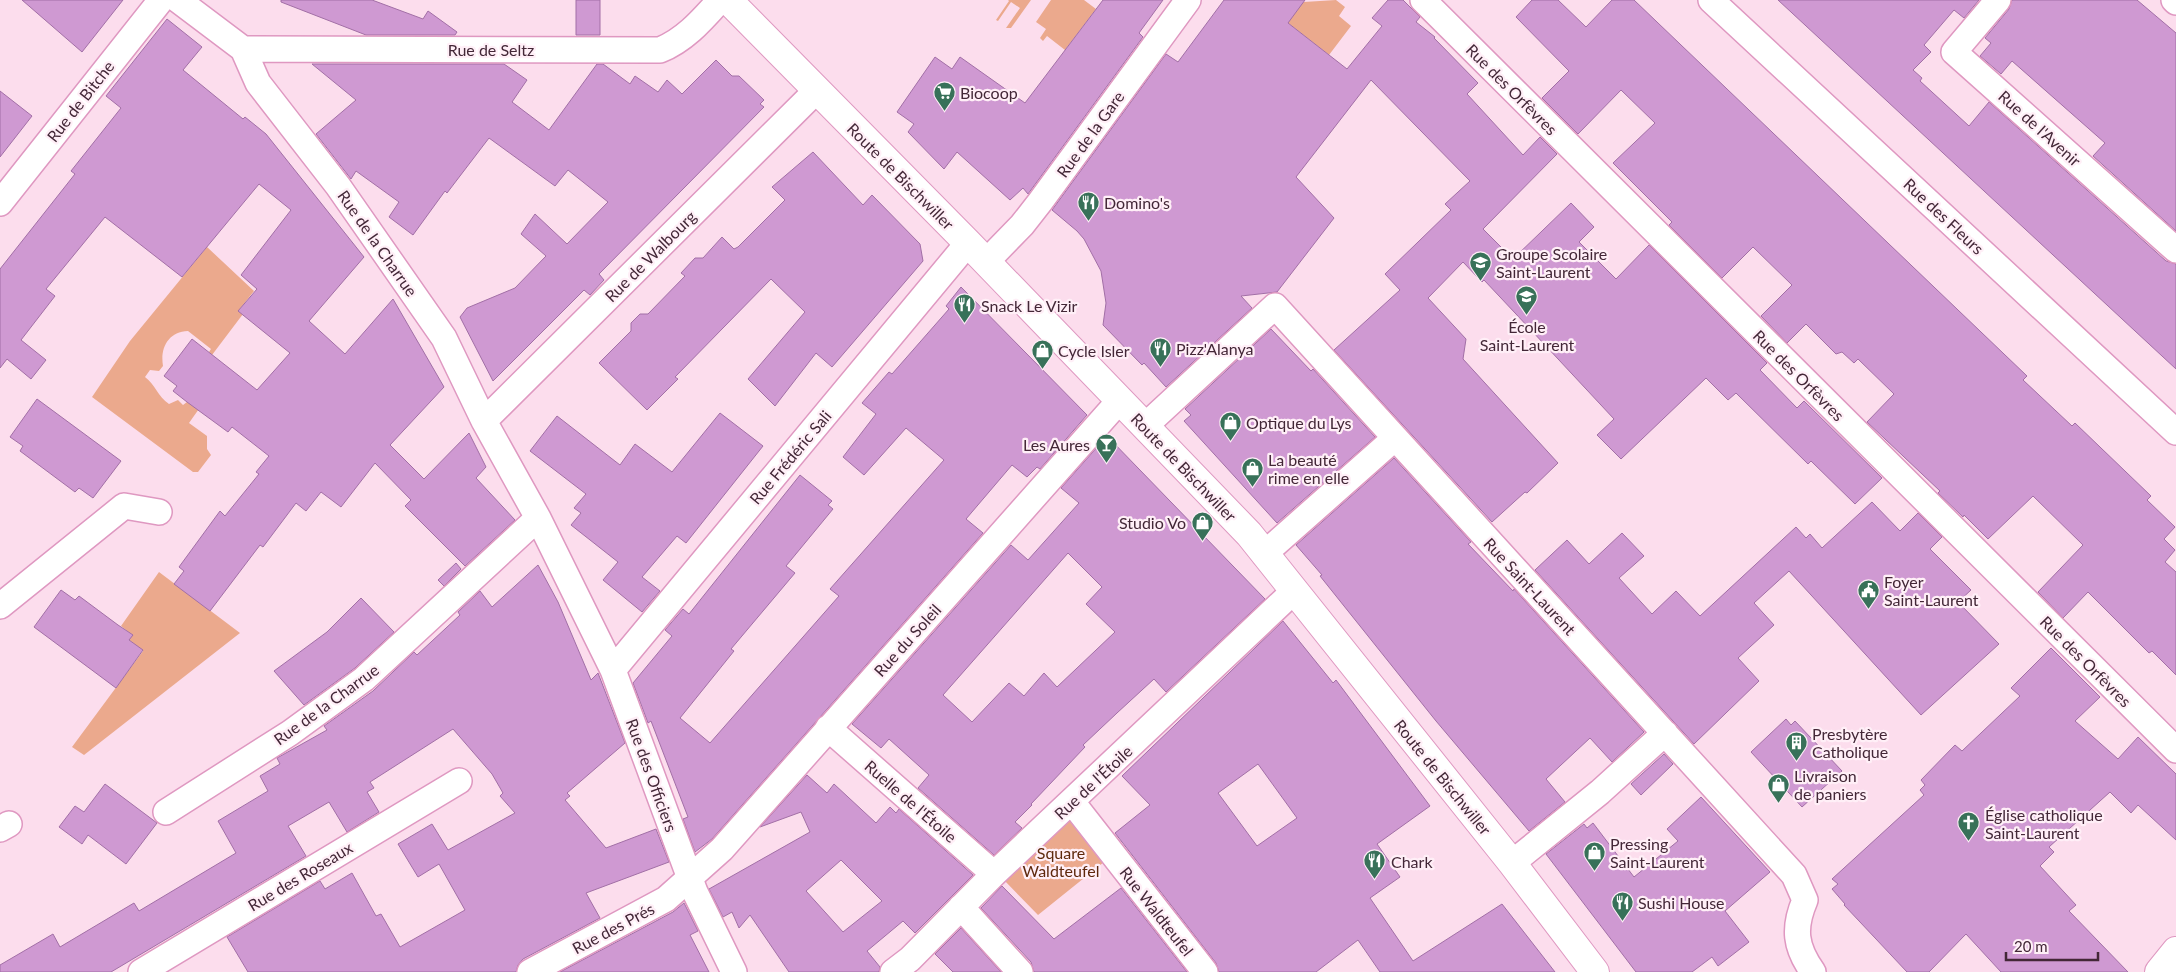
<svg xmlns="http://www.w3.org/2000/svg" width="2176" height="972" font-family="Lato,sans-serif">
  <rect width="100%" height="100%" fill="#fcdded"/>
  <path fill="#eba98d" d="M1008 0H1031L1011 28H1006L1020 8 1011 2 998 21 996 20 1009 1Z
    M1051 0H1084L1096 9 1065 50 1047 36 1043 41 1040 38 1046 29 1036 22Z
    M1267 0 1304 2 1336 0 1345 7 1339 16 1351 26 1329 55 1288 23Z
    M207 247 254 291 239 310 243 314 212 355 209 352 211 349 188 331C168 332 160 348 163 366L159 371 150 370 145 377C155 384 158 397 169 404L178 400 183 405 187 402 201 406 189 423 207 436V449L211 455 198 472H193L92 397 130 341Z
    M159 572 240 633 84 755 72 747 143 651 129 640 132 635 121 626Z
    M1070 817 1104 862 1038 915 1002 878Z"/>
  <path fill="#cf99d2" stroke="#a26fa6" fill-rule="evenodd" d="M22 0H123L82 52Z
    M281 0H372L423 19 428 11 457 32 455 35H366L281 2Z
    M576 0H600V35H576Z
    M1103 0H1163L1139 33 1143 37 1028 194 1023 188 1010 200 957 152 944 169 908 132 914 124 897 112 935 57 952 69 960 57 1025 103Z
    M1224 0H1305L1288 23 1347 69 1382 26 1372 18 1388 0H1403L1420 17 1416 22 1435 37 1434 38 1478 83 1467 94 1523 155 1540 137 1557 154 1483 229 1513 259 1571 203 1594 227 1579 242 1616 279 1649 245 1767 363 1760 370 1797 408 1804 401 1882 478 1855 504 1811 461 1808 464 1736 393 1728 400 1706 378 1621 459 1597 435 1614 419 1531 330 1484 280 1482 282 1463 262 1428 298 1466 339 1463 359 1558 463 1527 493 1525 492 1492 522 1334 350 1400 290 1385 274 1451 210 1445 204 1470 181 1371 80 1296 177 1334 218 1277 292 1241 296 1252 308 1166 387 1144 363 1142 365 1103 325 1106 303 1101 271 1084 239 1077 231 1052 210 1166 54 1178 62Z
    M1532 0H1558L1586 27 1612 0H1634L2027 376 2023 380 2072 426 2075 423 2151 496 2147 500 2175 527 2164 539 2175 550 2165 562 2176 572V675L2152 651 2149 653 2088 592 2063 618 2038 592 2083 545 2033 496 1988 539 1964 515 1963 517 1938 493 1940 491 1867 422 1894 394 1858 359 1854 363 1842 352 1836 354 1806 324 1787 343 1761 316 1792 285 1753 247 1722 278 1669 225 1672 222 1613 163 1655 123 1621 90 1578 134 1542 98 1569 71 1516 17Z
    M1778 0H1979L1964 18 1954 10 1924 45 1931 52 1913 70 1922 78 1920 81 1969 126 1989 102 2166 261 2176 264V369Z
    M2012 0H2137L2176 33V231L2093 156 2105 143 2012 61 2001 74 1980 56 1991 43 1985 38 2009 9Z
    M167 19 202 47 183 70 243 119 245 117 266 134 364 257 309 321 345 354 393 299 444 387 390 445 424 479 469 433 486 467 476 478 515 520 465 566 405 506 411 500 375 463 341 507 321 492 306 511 296 503 263 547 260 545 210 611 174 584 184 571 179 567 220 511 225 516 259 474 256 472 269 456 232 427 228 432 187 402 173 391 177 386 164 376 192 339 257 390 290 353 238 311 257 289 241 275 291 210 259 184 182 277 105 217 46 289 55 296 21 340 46 360 31 379 7 359 0 368V269L75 174 71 171 121 108 106 96Z
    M716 60 732 76H739L764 100 760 104 764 107 599 274 604 280 590 295 584 290 493 381 460 317 467 308 515 288 546 256 521 234 535 214 567 244 608 202 568 170 555 186 489 138 447 193 445 191 413 235 389 217 399 202 356 171 351 179 316 134 356 100 312 64H504L527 80 512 102 549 130 597 64H603L630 84 635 76 658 92 667 80 682 94Z
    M0 91 32 116 0 157Z
    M813 152 863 205 872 195 920 244 923 261 832 367 816 353 775 406 748 379 805 312 771 279 675 377 678 379 647 410 599 363 631 331V323L640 314H648L685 276 681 273 695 258H703L722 237 734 249 738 247 785 200 772 187Z
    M961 287 1087 415 1040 469 1037 467 1027 477 1012 465 966 519 983 533 712 839 695 852 683 819 688 817 651 721 648 723 633 683 672 636 665 630 683 609 689 614 800 475 832 501 828 505 833 509 786 566 795 573 731 649 734 651 680 718 710 743 839 596 830 589 944 460 906 428 864 475 843 457 876 414 862 403 889 372 892 374 949 309 946 306Z
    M1271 329 1311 371 1313 369 1375 437 1277 523 1184 421 1191 415 1185 409Z
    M37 399 121 461 93 498 79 488 75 492 20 451 23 446 10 437Z
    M720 413 763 446 686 543 677 536 642 577 660 591 642 612 603 580 618 562 571 525 581 513 574 508 586 494 530 451 557 416 620 465 635 444 672 472Z
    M1107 436 1265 599 1166 692 1154 679 1117 713 1083 745 1085 747 1031 804 1032 805 1015 822 1022 828 994 855 918 788 929 775 889 739 881 748 852 724 1011 545 1028 560 1079 503 1061 488ZM1068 553 1102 587 1086 604 1115 632 1057 687 1044 673 1024 696 1009 683 972 722 943 695Z
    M1394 458 1471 542 1468 544 1513 591 1514 589 1644 732 1612 762 1590 738 1546 779 1565 802 1529 831 1436 721 1320 576 1322 575 1296 545Z
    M1872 502 1900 531 1918 513 1942 537 1930 549 1971 590 1958 602 1999 644 1921 715 1789 571 1754 603 1774 625 1738 658 1759 681 1694 744 1535 570 1567 540 1589 564 1622 533 1644 556 1619 578 1652 614 1676 591 1700 616 1796 527 1806 538 1810 534 1822 548Z
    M456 563 461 569 444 586 438 580Z
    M538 565 558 602 591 680 598 673 625 743 567 793 570 796 565 800 606 848 656 829 669 862 586 893 600 918 523 959 518 965 516 972H248L227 937 320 881 325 889 352 873 376 916 381 914 400 947 465 910 439 864 418 877 398 844 432 824 448 850 515 813 500 796 503 793 492 774 453 729 370 782 374 788 367 792 379 812 347 832 329 802 288 826 306 856 111 972H0V965L53 934 60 947 134 903 139 911 236 853 218 821 268 791 260 776 280 764 277 758 327 730 324 726 373 691 414 652 417 655 460 615 458 612 480 591 492 607Z
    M61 590 75 600 79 596 118 625 133 635 129 640 143 650 116 688 34 627Z
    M361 598 394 632 355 668 304 705 274 671 327 632Z
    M1283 621 1333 683 1336 680 1430 806 1377 844 1400 877 1370 898 1413 961 1502 904 1555 972H1380L1358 940 1316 972H1219L1216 963 1115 833 1150 805 1122 776ZM1258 764 1297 818 1257 846 1218 793Z
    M2051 648 2100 697 2075 721 2118 759 2138 737 2176 774V840L2138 805 2131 813 2110 792 2049 847 2054 852 2040 866 2076 905 2069 911 2128 972H2001L1966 934 1929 972H1907L1844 905 1845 904 1832 889 1838 884 1832 879 1924 795 1920 790 1925 785 1921 780 1955 745 1962 751 2020 696 2011 688Z
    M1786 719 1791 725 1795 721 1842 771 1802 807 1751 752Z
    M1664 754 1673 764 1641 795 1631 784Z
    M807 775 827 793 834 784 876 823 890 807 896 813 899 809 973 875 915 933 903 921 867 951 880 967 879 972H789L750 915 739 928 732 912 723 917 709 889 810 832 801 812 760 827ZM841 860 882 901 843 932 806 891Z
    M105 784 157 823 126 864 88 835 82 844 59 827 75 806 84 812Z
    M1701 797 1770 872 1725 911 1749 942 1718 966 1712 957 1692 972H1636L1546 854 1584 824 1587 828 1593 823 1634 877 1678 841 1667 829Z
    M1002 886 1054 939 1121 888 1187 972H1034L1031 962 981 908Z
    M684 903 698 931 690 935 709 972H560L673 912Z
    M961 928 1001 972H953L935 954Z"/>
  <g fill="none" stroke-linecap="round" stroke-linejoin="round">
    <defs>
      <path id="street" d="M178 0 243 49 258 83 338 186 444 338 484 421 538 518 613 670 695 892 734 972
        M1423 0 2176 750
        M1711 0 2176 432
        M1998 0 1954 52 2176 250
        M2174 0 2176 2
        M243 49 660 50C685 40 702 20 720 0
        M0 203 161 0
        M986 262 1022 225 1040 202 1188 0
        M484 421 816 91
        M1145 426 1275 306 1794 875 1805 900C1793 928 1795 947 1813 972
        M1264 554 1395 438
        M0 606 124 506 159 512
        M613 670 968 243
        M828 728 994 874
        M1072 802 1205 972
        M166 812 290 733 364 679 538 518
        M0 829 9 824
        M1512 863 1600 792 1665 733
        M961 907 1020 972
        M141 972 459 781
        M530 972 666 899 722 849 1120 400
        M893 972 910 959 994 874 1294 591"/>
      <path id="secondary" d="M728 0 968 243 1249 534 1512 863 1595 972
        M2159 972 2176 951"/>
    </defs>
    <use href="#street" stroke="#df98c1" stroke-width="28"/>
    <use href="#secondary" stroke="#df98c1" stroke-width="30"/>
    <use href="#street" stroke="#fff" stroke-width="25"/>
    <use href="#secondary" stroke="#fff" stroke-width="28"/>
  </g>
  <defs>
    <symbol id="supermarket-pin" viewBox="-11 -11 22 30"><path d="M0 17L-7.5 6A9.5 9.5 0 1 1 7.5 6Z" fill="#387159" stroke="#ffeff7"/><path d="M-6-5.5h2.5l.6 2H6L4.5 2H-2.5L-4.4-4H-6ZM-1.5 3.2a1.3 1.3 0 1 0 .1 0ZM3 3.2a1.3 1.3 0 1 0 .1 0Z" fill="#fff"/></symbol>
    <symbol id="restaurant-pin" viewBox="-11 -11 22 30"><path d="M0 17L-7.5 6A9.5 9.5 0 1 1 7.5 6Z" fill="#387159" stroke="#ffeff7"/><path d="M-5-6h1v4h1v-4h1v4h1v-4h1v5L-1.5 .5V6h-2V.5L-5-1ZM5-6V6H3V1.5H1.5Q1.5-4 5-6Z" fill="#fff"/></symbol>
    <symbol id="school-pin" viewBox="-11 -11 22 30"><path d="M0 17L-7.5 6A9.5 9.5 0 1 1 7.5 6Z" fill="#387159" stroke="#ffeff7"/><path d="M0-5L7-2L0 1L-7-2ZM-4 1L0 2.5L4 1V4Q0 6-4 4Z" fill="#fff"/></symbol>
    <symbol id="shop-pin" viewBox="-11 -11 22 30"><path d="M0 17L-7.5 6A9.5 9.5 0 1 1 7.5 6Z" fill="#387159" stroke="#ffeff7"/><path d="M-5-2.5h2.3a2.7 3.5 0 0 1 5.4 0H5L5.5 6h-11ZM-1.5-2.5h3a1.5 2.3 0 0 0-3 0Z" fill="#fff"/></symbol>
    <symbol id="bar-pin" viewBox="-11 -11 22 30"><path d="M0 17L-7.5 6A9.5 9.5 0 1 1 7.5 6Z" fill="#387159" stroke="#ffeff7"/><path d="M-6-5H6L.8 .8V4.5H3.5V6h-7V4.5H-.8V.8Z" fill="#fff"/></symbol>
    <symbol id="civic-pin" viewBox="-11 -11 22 30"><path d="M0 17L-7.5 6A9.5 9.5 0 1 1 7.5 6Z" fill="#387159" stroke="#ffeff7"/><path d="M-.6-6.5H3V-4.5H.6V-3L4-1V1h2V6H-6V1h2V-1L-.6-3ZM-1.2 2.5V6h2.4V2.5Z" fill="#fff"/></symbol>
    <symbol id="building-pin" viewBox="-11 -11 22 30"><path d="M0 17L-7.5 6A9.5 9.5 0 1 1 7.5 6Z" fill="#387159" stroke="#ffeff7"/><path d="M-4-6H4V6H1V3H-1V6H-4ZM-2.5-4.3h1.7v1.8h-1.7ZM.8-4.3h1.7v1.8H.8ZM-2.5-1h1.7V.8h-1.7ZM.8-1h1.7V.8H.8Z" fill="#fff"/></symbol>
    <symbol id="church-pin" viewBox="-11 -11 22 30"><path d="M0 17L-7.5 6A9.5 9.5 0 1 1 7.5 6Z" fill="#387159" stroke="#ffeff7"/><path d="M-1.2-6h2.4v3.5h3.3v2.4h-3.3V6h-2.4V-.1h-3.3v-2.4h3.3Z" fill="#fff"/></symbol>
  </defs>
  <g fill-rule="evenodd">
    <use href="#supermarket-pin" x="932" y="80" width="25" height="34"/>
    <use href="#restaurant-pin" x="1076" y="190" width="25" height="34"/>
    <use href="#school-pin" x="1468" y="250" width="25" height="34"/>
    <use href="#school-pin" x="1514" y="284" width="25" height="34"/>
    <use href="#restaurant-pin" x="952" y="292" width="25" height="34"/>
    <use href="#restaurant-pin" x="1148" y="336" width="25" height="34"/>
    <use href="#shop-pin" x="1030" y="338" width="25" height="34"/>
    <use href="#shop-pin" x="1218" y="410" width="25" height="34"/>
    <use href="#bar-pin" x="1094" y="432" width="25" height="34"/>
    <use href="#shop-pin" x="1240" y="456" width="25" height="34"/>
    <use href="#shop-pin" x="1190" y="510" width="25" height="34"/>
    <use href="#civic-pin" x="1856" y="578" width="25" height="34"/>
    <use href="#building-pin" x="1784" y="730" width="25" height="34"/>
    <use href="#shop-pin" x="1766" y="772" width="25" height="34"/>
    <use href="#church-pin" x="1956" y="810" width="25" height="34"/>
    <use href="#shop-pin" x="1582" y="840" width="25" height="34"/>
    <use href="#restaurant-pin" x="1362" y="848" width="25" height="34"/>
    <use href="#restaurant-pin" x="1610" y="890" width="25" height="34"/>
  </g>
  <g text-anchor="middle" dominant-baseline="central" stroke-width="4.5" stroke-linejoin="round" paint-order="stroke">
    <g font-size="16" fill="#432737" stroke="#ffeff7">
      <text x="491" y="49">Rue de Seltz</text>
      <text transform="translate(1512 89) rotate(45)">Rue des Orfèvres</text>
      <text transform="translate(80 101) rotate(-52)">Rue de Bitche</text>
      <text transform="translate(2040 128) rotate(42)">Rue de l'Avenir</text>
      <text transform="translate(1090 134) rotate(-54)">Rue de la Gare</text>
      <text transform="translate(901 176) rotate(45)">Route de Bischwiller</text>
      <text transform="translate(1944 216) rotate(43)">Rue des Fleurs</text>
      <text transform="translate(378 243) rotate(55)">Rue de la Charrue</text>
      <text transform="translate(650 256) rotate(-45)">Rue de Walbourg</text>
      <text transform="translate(1799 375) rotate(45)">Rue des Orfèvres</text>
      <text transform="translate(790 457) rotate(-50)">Rue Frédéric Sali</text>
      <text transform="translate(1184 467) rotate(46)">Route de Bischwiller</text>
      <text transform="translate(1530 586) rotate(47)">Rue Saint-Laurent</text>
      <text transform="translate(907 640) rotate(-48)">Rue du Soleil</text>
      <text transform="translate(2086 661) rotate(45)">Rue des Orfèvres</text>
      <text transform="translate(326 704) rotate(-36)">Rue de la Charrue</text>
      <text transform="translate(652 775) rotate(70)">Rue des Officiers</text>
      <text transform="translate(1443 777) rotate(51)">Route de Bischwiller</text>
      <text transform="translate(1093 782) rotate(-43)">Rue de l'Étoile</text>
      <text transform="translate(911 801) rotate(41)">Ruelle de l'Étoile</text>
      <text transform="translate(300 876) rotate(-31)">Rue des Roseaux</text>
      <text transform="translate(1157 911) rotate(52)">Rue Waldteufel</text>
      <text transform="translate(613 928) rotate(-28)">Rue des Prés</text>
    </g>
    <g font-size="16" fill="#432737" stroke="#ffeff7" text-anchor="start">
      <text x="960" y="92">Biocoop</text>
      <text x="1104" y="202">Domino's</text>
      <text x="1496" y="253">Groupe Scolaire<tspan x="1496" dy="18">Saint-Laurent</tspan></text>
      <text x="981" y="305">Snack Le Vizir</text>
      <text x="1527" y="326" text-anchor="middle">École<tspan x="1527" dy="18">Saint-Laurent</tspan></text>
      <text x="1176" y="348">Pizz'Alanya</text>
      <text x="1058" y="350">Cycle Isler</text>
      <text x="1246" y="422">Optique du Lys</text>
      <text x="1090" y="444" text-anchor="end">Les Aures</text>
      <text x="1268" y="459">La beauté<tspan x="1268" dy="18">rime en elle</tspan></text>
      <text x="1186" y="522" text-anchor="end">Studio Vo</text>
      <text x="1884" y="581">Foyer<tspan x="1884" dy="18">Saint-Laurent</tspan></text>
      <text x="1812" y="733">Presbytère<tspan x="1812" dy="18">Catholique</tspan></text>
      <text x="1794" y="775">Livraison<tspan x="1794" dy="18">de paniers</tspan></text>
      <text x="1985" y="814">Église catholique<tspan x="1985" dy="18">Saint-Laurent</tspan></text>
      <text x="1610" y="843">Pressing<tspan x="1610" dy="18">Saint-Laurent</tspan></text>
      <text x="1391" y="861">Chark</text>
      <text x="1638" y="902">Sushi House</text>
    </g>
    <g font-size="16" fill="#5e280c" stroke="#ffeff7">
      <text x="1061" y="852">Square<tspan x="1061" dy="18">Waldteufel</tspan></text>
    </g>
  </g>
  <path d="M2006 952v8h92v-8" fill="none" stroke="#432737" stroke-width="2.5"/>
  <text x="2014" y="952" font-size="15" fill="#432737" stroke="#ffeff7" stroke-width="4" paint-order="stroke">20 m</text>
</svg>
